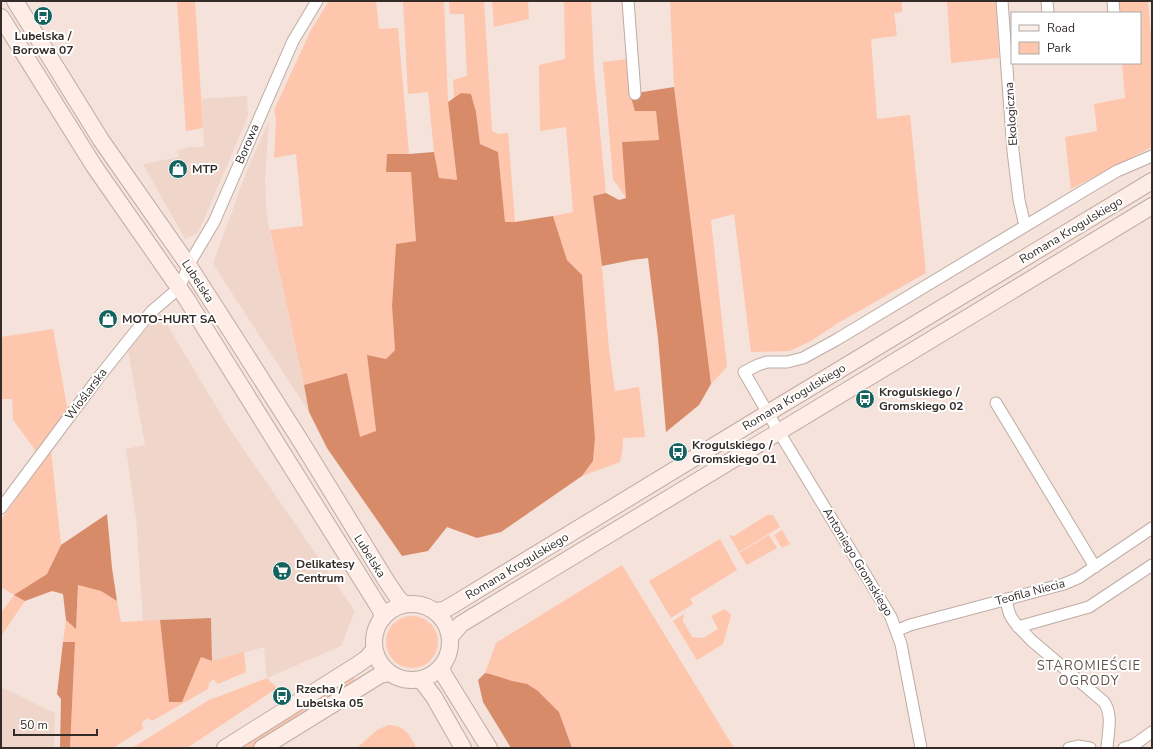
<svg xmlns="http://www.w3.org/2000/svg" width="1153" height="749" font-family="'Nunito Sans',sans-serif">
  <rect width="100%" height="100%" fill="#f5e2da"/>
  <path fill="#f0d5ca" d="M247 96 248 116 198 233 185 239 143 164 179 157 177 151 189 147H204L202 99Z
    M269 121 265 179 266 204 268 223 304 385 309 412 213 264 247 170Z
    M160 313 229 428 355 611 341 646 267 678 264 647 212 661 211 618 143 621 136 518 126 449 145 445 128 351Z
    M1 687 55 713 54 748H1Z"/>
  <path fill="#fec6ad" d="M177 1H195L203 128 186 131Z
    M329 1H376L379 29 398 28 409 154H387L386 171 411 172 416 241 396 244 392 306 395 350 386 359 367 355 376 431 360 438 347 373 304 385 270 230 303 226 296 154 274 158 276 119 274 110 311 30Z
    M403 1H444L448 102 457 181 439 178 434 152 428 92 408 94Z
    M449 1H484L492 131 499 134 508 133 515 222H505L498 152 480 144 476 112 471 95 461 93 454 98 453 80 467 76 464 14H450Z
    M492 1H528L529 19 494 27Z
    M564 1H591L594 70 606 193 593 196 602 266 609 349 615 391 639 387 645 437 623 438 622 453 620 462 582 476 593 461 595 438 582 275 567 260 553 216 573 212 566 127 540 131 539 65 565 59Z
    M670 1H902V12L894 13 897 36 871 39 877 119 910 115 926 273 838 323 811 341 790 351 751 352 734 214 711 220 727 367 711 384 674 87Z
    M947 1H996L999 58 951 63Z
    M1110 1H1148L1152 46V147L1071 189 1065 137 1097 131 1094 104 1125 98 1122 63H1140V13H1111Z
    M628 59 630 94 656 111 659 141 622 142 626 198 613 179 603 62Z
    M53 329 68 412 36 451 13 420 12 399H1V337Z
    M51 451 61 545 47 574 15 595 25 601 1 636V613L14 595 1 587V520Z
    M767 515H773L780 527 739 552 729 535 734 536Z
    M782 530 790 544 782 548 774 535Z
    M769 535 777 548 747 565 739 553Z
    M720 539 737 570 690 599 693 604 671 618 649 581Z
    M622 565 734 748H572L559 712 538 691 490 674 485 673 496 643Z
    M78 585 101 591 117 601 121 622 160 620 169 702H182L201 657 212 661 244 652 246 672 218 684 213 679 209 683 208 689 152 721 148 718 142 722 143 729 113 748H70L75 642H63L66 620 76 628Z
    M725 609 731 615 723 644 697 660 673 621 684 614 683 621 692 637 703 638 718 629 711 616Z
    M386 642a26 26 0 1 1 52 0a26 26 0 1 1-52 0Z
    M352 675 356 682 251 748H236Z
    M267 678 277 688 187 748H132L209 700Z
    M388 725C405 726 410 734 416 748H357L377 730Z"/>
  <path fill="#d78b69" d="M674 87 711 384 699 405 666 432 658 338 648 258 632 260 602 266 593 196 606 193 619 200 626 198 622 142 659 140 656 111H635L630 94Z
    M461 93 471 94 476 112 480 144 498 152 505 222H515L553 216 567 260 582 275 595 438 593 461 582 476 501 532 477 538 447 527 428 551 402 556 327 448 309 412 304 385 347 373 360 437 376 431 367 355 386 359 395 350 392 306 396 244 416 241 411 172H386L387 154H409L434 152 439 178 457 180 448 102Z
    M107 514 112 568 117 601 101 591 78 585 76 629 66 620 63 594 52 591 25 601 14 595 47 574 61 545Z
    M211 618 212 661 201 657 182 702H169L160 620Z
    M63 642H75L70 748H60L61 699 57 694Z
    M485 673 490 674 512 681 527 684 538 691 559 712 572 748H511L483 702 478 680Z"/>
  <g fill="none" stroke-linecap="round" stroke-linejoin="round">
    <defs>
      <path id="street" d="M628 1 635 94
        M1002 1 1013 151 1019 200 1025 226
        M1047 1 1048 13
        M1113 1 1114 13
        M996 403 1095 567
        M1 508 99 377 151 312 179 288 192 259 214 222 293 41 317 1
        M1006 599C1007 604 1008 610 1010 615 1015 625 1024 632 1031 640L1104 702C1113 715 1108 732 1107 748
        M1018 627 1089 607 1152 565
        M896 631 910 625 1064 584 1078 578 1152 528
        M921 748 901 644 891 617 779 432 744 372 758 365 767 362H787L803 358 836 340 1080 193 1117 171 1152 156
        M1069 748 1078 746 1090 748
        M1124 748 1134 745 1152 732"/>
      <path id="secondary" d="M15 1 101 140 189 266 232 333 300 440 387 582 398 598 404 604
        M1 17 94 166 186 298 380 609 383 618
        M374 642a38 38 0 1 1 76 0a38 38 0 1 1-76 0Z
        M436 611 444 610 456 603 768 413 1152 181
        M450 637 461 624 1152 206
        M441 667 444 675 489 748
        M421 680 434 697 463 748
        M225 748 357 665 367 658 374 650
        M262 748 380 675 390 673"/>
    </defs>
    <use href="#street" stroke="#bdaca4" stroke-width="13"/>
    <use href="#secondary" stroke="#bdaca4" stroke-width="18"/>
    <use href="#street" stroke="#fff" stroke-width="11"/>
    <use href="#secondary" stroke="#fdede6" stroke-width="16"/>
  </g>
  <defs>
    <symbol id="bus-disc" viewBox="-11 -11 22 22"><circle r="9.5" fill="#15635f" stroke="#fff"/><path d="M-5-6H5V4H4V6H2V4H-2V6H-4V4H-5ZM-3.5-4V0h7V-4ZM-3.5 1.2v1.5H-2V1.2ZM2 1.2v1.5H3.5V1.2Z" fill="#fff"/></symbol>
    <symbol id="shop-disc" viewBox="-11 -11 22 22"><circle r="9.5" fill="#15635f" stroke="#fff"/><path d="M-5-2.5h2.3a2.7 3.5 0 0 1 5.4 0H5L5.5 6h-11ZM-1.5-2.5h3a1.5 2.3 0 0 0-3 0Z" fill="#fff"/></symbol>
    <symbol id="supermarket-disc" viewBox="-11 -11 22 22"><circle r="9.5" fill="#15635f" stroke="#fff"/><path d="M-6-5.5h2.5l.6 2H6L4.5 2H-2.5L-4.4-4H-6ZM-1.5 3.2a1.3 1.3 0 1 0 .1 0ZM3 3.2a1.3 1.3 0 1 0 .1 0Z" fill="#fff"/></symbol>
  </defs>
  <g fill-rule="evenodd">
    <use href="#bus-disc" x="32" y="5" width="22" height="22"/>
    <use href="#shop-disc" x="167" y="158" width="22" height="22"/>
    <use href="#shop-disc" x="97" y="308" width="22" height="22"/>
    <use href="#bus-disc" x="854" y="388" width="22" height="22"/>
    <use href="#bus-disc" x="667" y="441" width="22" height="22"/>
    <use href="#supermarket-disc" x="271" y="560" width="22" height="22"/>
    <use href="#bus-disc" x="271" y="685" width="22" height="22"/>
  </g>
  <g text-anchor="middle" dominant-baseline="central" stroke-width="4" stroke-linejoin="round" paint-order="stroke">
    <g font-size="12" font-weight="bold" fill="#332c29" stroke="#fff" text-anchor="start">
      <text x="43" y="36" text-anchor="middle">Lubelska /<tspan x="43" dy="14">Borowa 07</tspan></text>
      <text x="192" y="169">MTP</text>
      <text x="122" y="319">MOTO-HURT SA</text>
      <text x="879" y="392">Krogulskiego /<tspan x="879" dy="14">Gromskiego 02</tspan></text>
      <text x="692" y="445">Krogulskiego /<tspan x="692" dy="14">Gromskiego 01</tspan></text>
      <text x="296" y="564">Delikatesy<tspan x="296" dy="14">Centrum</tspan></text>
      <text x="296" y="689">Rzecha /<tspan x="296" dy="14">Lubelska 05</tspan></text>
    </g>
    <g font-size="12" fill="#332c29" stroke="#fff">
      <text transform="translate(1011 114) rotate(-94)">Ekologiczna</text>
      <text transform="translate(247 144) rotate(-67)">Borowa</text>
      <text transform="translate(1071 230) rotate(-31)">Romana Krogulskiego</text>
      <text transform="translate(198 281) rotate(57)">Lubelska</text>
      <text transform="translate(86 394) rotate(-53)">Wioślarska</text>
      <text transform="translate(794 397) rotate(-31)">Romana Krogulskiego</text>
      <text transform="translate(370 556) rotate(58)">Lubelska</text>
      <text transform="translate(858 562) rotate(59)">Antoniego Gromskiego</text>
      <text transform="translate(517 566) rotate(-31)">Romana Krogulskiego</text>
      <text transform="translate(1030 592) rotate(-15)">Teofila Niecia</text>
    </g>
    <g font-size="13" letter-spacing="1" fill="#5f5049" stroke="#fff">
      <text x="1089" y="666">STAROMIEŚCIE<tspan x="1089" dy="15">OGRODY</tspan></text>
    </g>
  </g>
  <rect width="1153" height="749" fill="none" stroke="#332c29" stroke-width="4"/>
  <rect x="1011" y="12" width="130" height="52" fill="#ffffff" stroke="#adaba9"/>
  <rect x="1019" y="25" width="20" height="6" fill="#fdede6" stroke="#adaba9"/>
  <text x="1047" y="32" font-size="12" fill="#332c29">Road</text>
  <rect x="1019" y="42" width="20" height="12" fill="#fec6ad" stroke="#adaba9"/>
  <text x="1047" y="52" font-size="12" fill="#332c29">Park</text>
  <path d="M14 729v6h83v-6" fill="none" stroke="#332c29" stroke-width="2"/>
  <text x="20" y="729" font-size="12" fill="#332c29" stroke="#ffffff" stroke-width="3" paint-order="stroke">50 m</text>
</svg>
